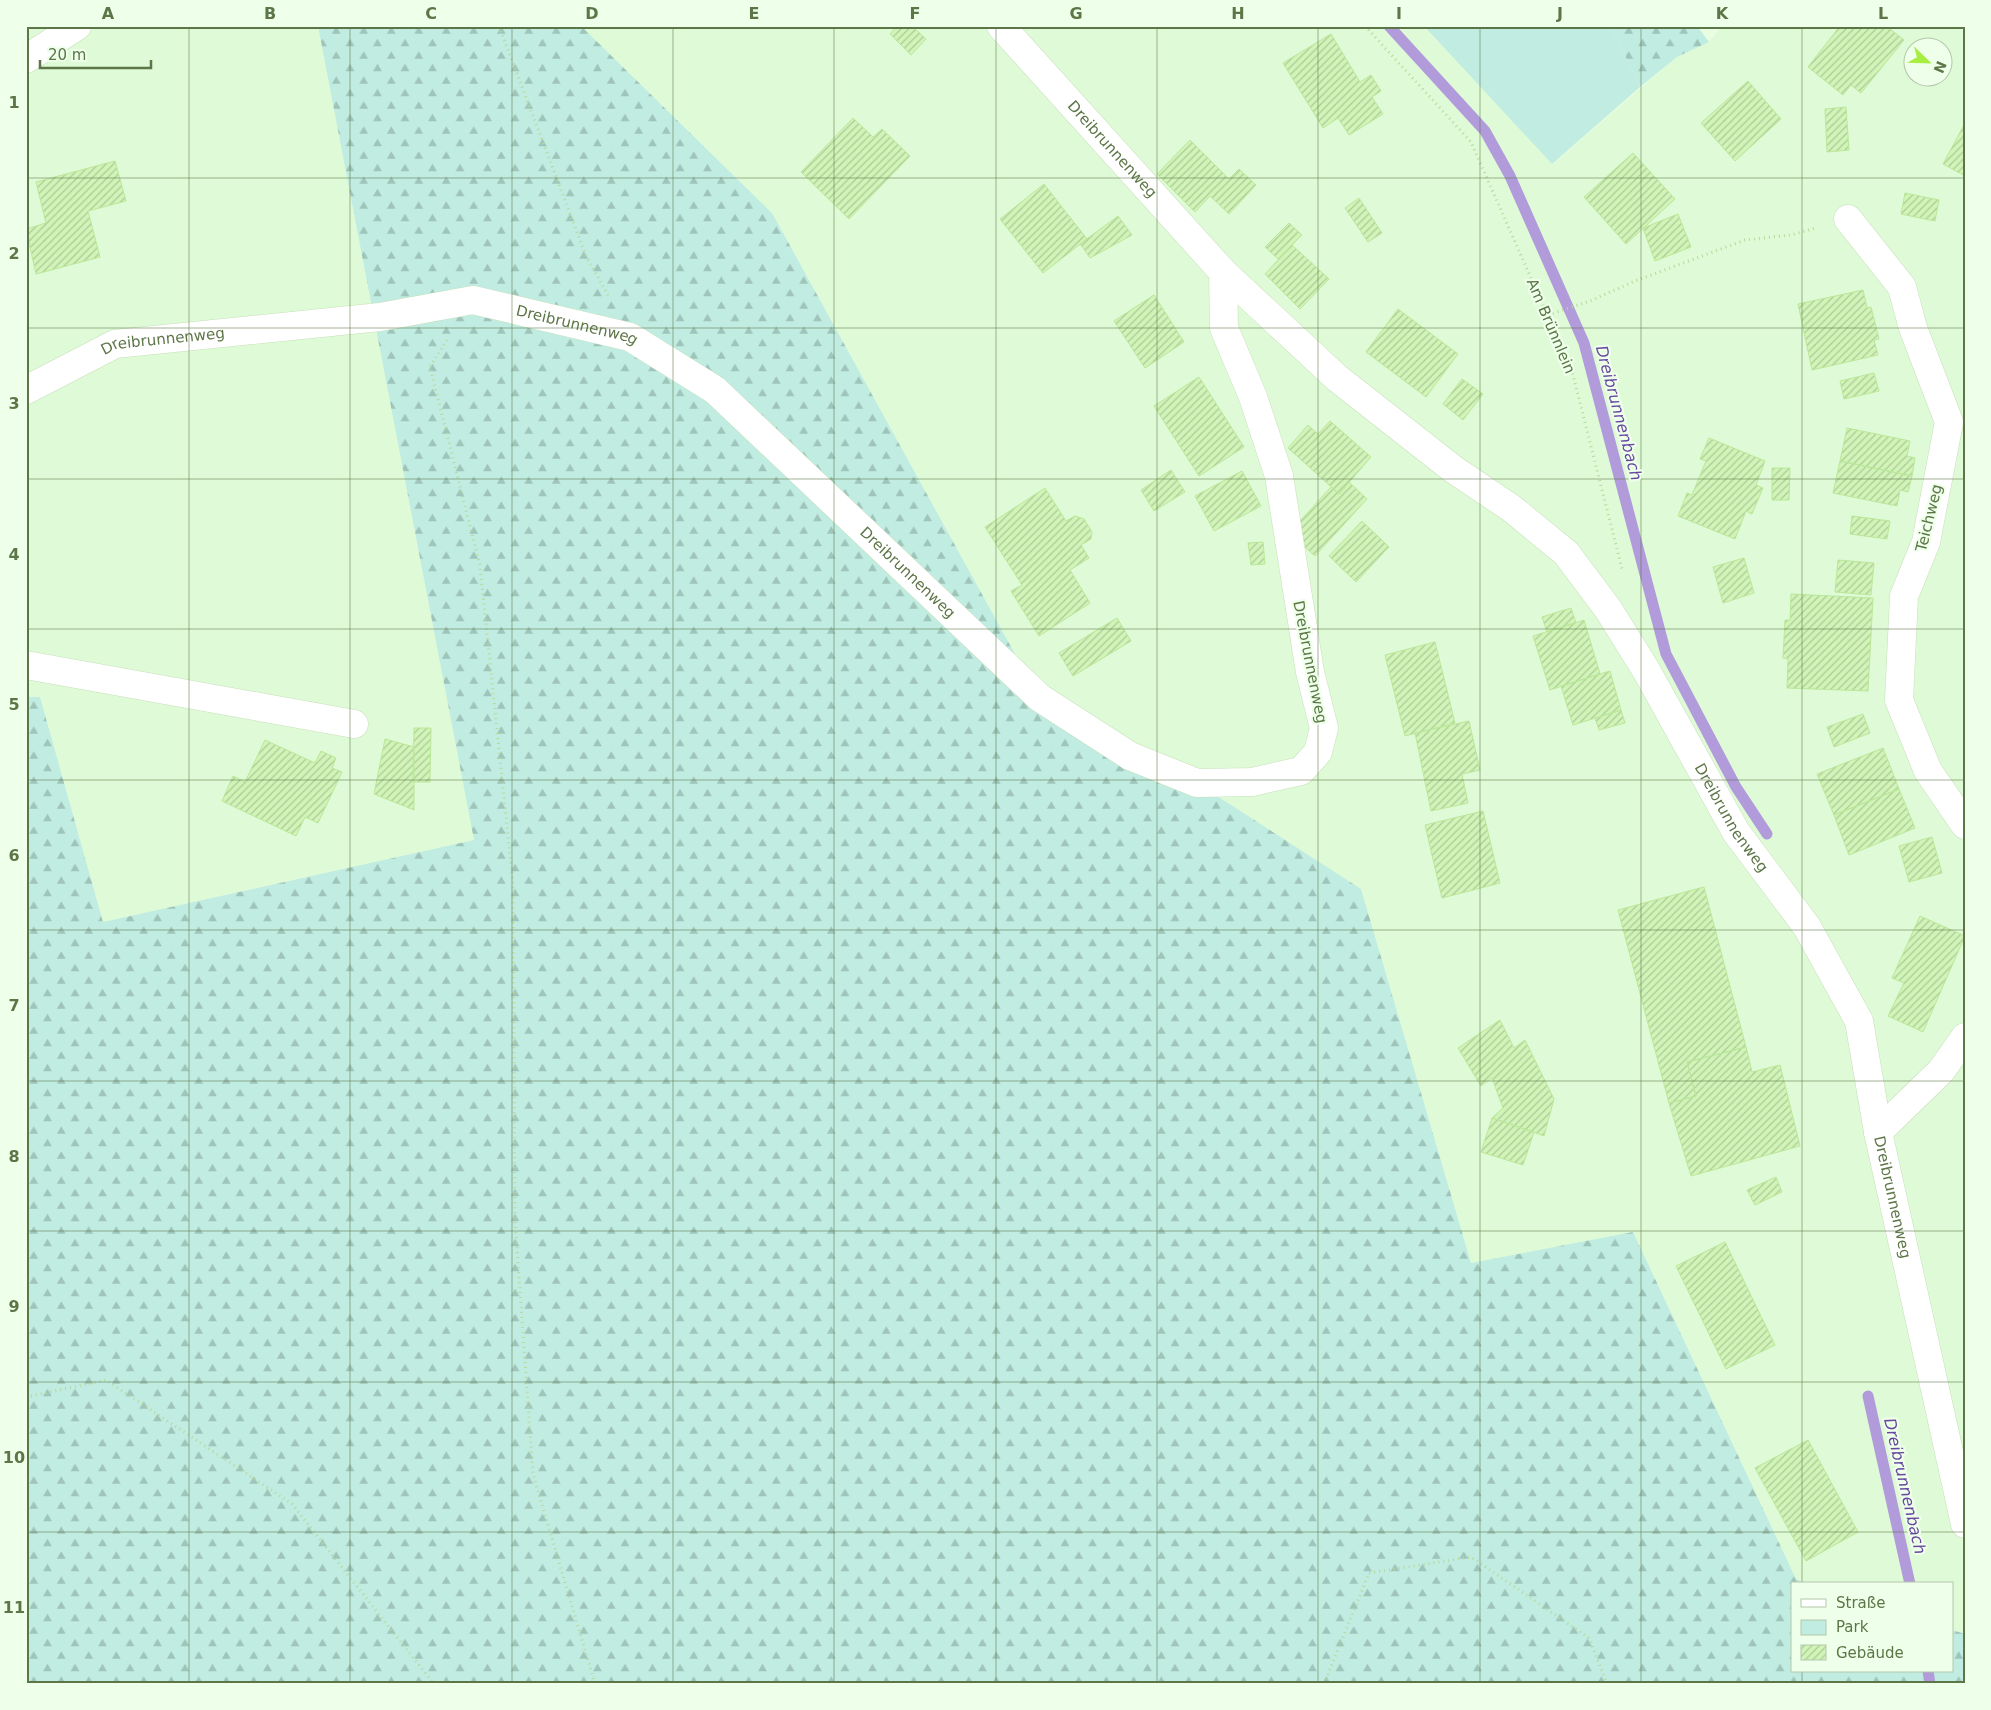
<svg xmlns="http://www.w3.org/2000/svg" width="1991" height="1710" font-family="'DejaVu Sans',sans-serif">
  <defs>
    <pattern id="forest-firs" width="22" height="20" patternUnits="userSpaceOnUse" patternTransform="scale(1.25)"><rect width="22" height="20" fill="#c0ece2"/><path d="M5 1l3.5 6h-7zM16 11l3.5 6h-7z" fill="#9fc4b9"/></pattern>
    <pattern id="building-hatch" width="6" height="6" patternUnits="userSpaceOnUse" patternTransform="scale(1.25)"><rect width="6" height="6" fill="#d1f4b8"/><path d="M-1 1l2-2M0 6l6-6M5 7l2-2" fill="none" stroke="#adca97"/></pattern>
  </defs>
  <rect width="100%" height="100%" fill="#e8fde2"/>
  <path fill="#dffad6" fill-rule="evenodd" d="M26 26H318L474 840 103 922 40 697H26Z
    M581 26H1424L1553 164 1677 57 1709 42 1723 26H1965V1634L1952 1630V1584H1809L1796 1579 1633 1232 1471 1263 1361 889 1043 705 772 213ZM1914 48H1944V78H1914Z"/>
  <path fill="#c0ece2" d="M1424 26H1611L1640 87 1552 164Z"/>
  <path fill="url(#forest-firs)" d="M318 26H581L772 213 1043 705 1197 783 1361 889 1471 1263 1633 1232 1796 1579 1809 1584H1792V1671H1952V1630L1965 1634V1684H26V697H40L103 922 474 840Z
    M1611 26H1697L1709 42 1677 57 1640 87Z"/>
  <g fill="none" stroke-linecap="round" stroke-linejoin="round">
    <path stroke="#b19bda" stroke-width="11" d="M1389 26 1485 131 1510 176 1584 343 1666 654 1736 787 1767 834
      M1868 1396 1910 1584
      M1928 1671 1930 1684"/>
  </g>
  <path fill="url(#building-hatch)" stroke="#bae898" d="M897 26H912L926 39 911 55 890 34Z
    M1840 26H1892L1890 29 1904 40 1861 93 1851 85 1843 95 1808 67Z
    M1331 34 1360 82 1371 75 1381 91 1372 97 1383 114 1349 135 1338 118 1323 128 1283 63Z
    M1748 81 1781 119 1735 161 1701 123Z
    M1846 107 1849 150 1827 152 1825 109Z
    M853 118 873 137 882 129 910 156 849 219 801 172Z
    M1965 123V176L1943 164Z
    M1190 140 1229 179 1239 169 1256 185 1229 214 1210 196 1195 212 1157 174Z
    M1633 153 1675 199 1626 244 1584 197Z
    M115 161 126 201 88 211 100 257 36 274 26 229 46 223 36 182Z
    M1044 184 1087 239 1043 273 1000 219Z
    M1905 193 1939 200 1935 221 1901 214Z
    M1359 198 1382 233 1368 242 1345 208Z
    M1678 214 1691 247 1655 261 1643 228Z
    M1118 216 1132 235 1090 258 1080 244Z
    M1289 223 1302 235 1278 259 1265 247Z
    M1292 245 1329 279 1300 309 1265 274Z
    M1863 290 1867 308 1871 307 1879 339 1874 340 1878 355 1812 370 1798 304Z
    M1154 295 1184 342 1145 368 1114 321Z
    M1398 309 1458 354 1426 397 1366 352Z
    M1874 373 1879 391 1844 399 1840 381Z
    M1199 377 1244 447 1199 476 1154 406Z
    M1462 379 1483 394 1463 420 1443 404Z
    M1330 421 1371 457 1339 494 1288 448 1308 425 1318 434Z
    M1847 428 1910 441 1907 456 1915 458 1912 476 1840 461Z
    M1709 438 1765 461 1756 485 1763 488 1752 514 1746 511 1735 539 1678 516 1687 493 1692 495 1706 461 1700 459Z
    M1840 461 1912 476 1908 492 1900 490 1897 506 1833 493Z
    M1772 468H1790L1789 500H1772Z
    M1171 470 1185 492 1154 511 1141 490Z
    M1242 471 1261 506 1214 531 1195 496Z
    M1349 482 1367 499 1315 556 1289 533 1331 487 1339 494Z
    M1045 488 1066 521 1075 516 1084 519 1092 532 1091 539 1081 545 1089 558 1070 570 1090 603 1039 636 1011 591 1022 585 985 527Z
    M1852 516 1890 521 1887 539 1850 534Z
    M1362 521 1389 547 1356 582 1329 556Z
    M1263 542 1265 564 1251 565 1248 543Z
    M1744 558 1754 593 1723 603 1713 567Z
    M1838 560 1874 563 1871 595 1835 592Z
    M1791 594 1873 598 1868 691 1787 688 1788 659 1783 658 1785 620H1790Z
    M1571 608 1576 623 1547 632 1542 617Z
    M1117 618 1131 641 1073 676 1059 653Z
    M1584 620 1600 674 1550 690 1533 636Z
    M1435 642 1455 723 1405 736 1385 655Z
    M1610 671 1621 710 1573 725 1561 686Z
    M1621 710 1625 723 1599 730 1595 718Z
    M1863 714 1870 733 1834 747 1827 727Z
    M1469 721 1480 770 1462 774 1468 803 1431 811 1415 733Z
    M414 728H431L430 782H413Z
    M385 739 414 747V810L374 794Z
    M265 740 315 763 321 751 336 758 332 768 342 772 318 823 305 817 296 836 222 801 233 776 245 782Z
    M1883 748 1899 789 1834 815 1817 774Z
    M1899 789 1915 828 1849 855 1834 815Z
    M1483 811 1500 883 1442 898 1425 825Z
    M1932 837 1942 873 1909 882 1899 846Z
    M1704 887 1746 1047 1687 1062 1696 1096 1669 1103 1618 910Z
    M1920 916 1965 936 1923 1032 1888 1016 1904 983 1892 978Z
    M1500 1020 1514 1048 1525 1040 1554 1099 1544 1136 1492 1118 1503 1108 1492 1078 1481 1086 1458 1048Z
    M1746 1047 1752 1072 1780 1065 1800 1146 1691 1176 1669 1103 1696 1096 1687 1062Z
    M1492 1118 1534 1132 1523 1165 1481 1152Z
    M1776 1177 1782 1192 1755 1205 1747 1190Z
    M1725 1242 1775 1345 1726 1369 1676 1266Z
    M1808 1440 1858 1532 1806 1561 1755 1468Z"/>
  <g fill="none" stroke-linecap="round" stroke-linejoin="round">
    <defs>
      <g id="minor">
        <path id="s1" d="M1001 26 1223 272 1337 378 1453 469 1511 508 1566 553 1608 609 1646 670 1736 832 1807 927 1859 1021 1878 1132 1965 1524"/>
        <path d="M26 59 77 26"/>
        <path d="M1848 219 1902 287 1913 328 1949 422 1926 542 1904 596 1899 700 1928 771 1965 825"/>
        <path id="s2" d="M26 390 115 344 380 317 473 300 630 337 715 390 1040 698 1130 756 1197 783 1252 782 1301 771 1318 752 1324 728 1310 672 1279 476 1253 397 1224 328 1223 272"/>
        <path d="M26 665 354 724"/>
        <path d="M1878 1132 1941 1071 1965 1037"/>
      </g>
    </defs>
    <use href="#minor" stroke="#c7e0ba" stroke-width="29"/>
    <path stroke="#b6d99b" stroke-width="3" stroke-dasharray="1 4" stroke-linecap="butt" d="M499 26 586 256 609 297
      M1365 26 1471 142 1572 371 1622 569
      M1548 315 1590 301 1635 281 1745 240 1791 235 1816 228
      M447 340 430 367 480 566 513 884 515 1221 533 1474 595 1684
      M26 1397 106 1380 292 1504 434 1684
      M1324 1684 1369 1573 1471 1557 1589 1638 1607 1684"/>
    <use href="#minor" stroke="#fff" stroke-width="28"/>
  </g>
  <path fill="none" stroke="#5d7647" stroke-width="1" stroke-opacity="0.55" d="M189 26V1684M350 26V1684M512 26V1684M673 26V1684M834 26V1684M996 26V1684M1157 26V1684M1318 26V1684M1480 26V1684M1641 26V1684M1802 26V1584M26 178H1965M26 328H1965M26 479H1965M26 629H1965M26 780H1965M26 930H1965M26 1081H1965M26 1231H1965M26 1382H1965M26 1532H1965M1802 1671V1684"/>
  <g text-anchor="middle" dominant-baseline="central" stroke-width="4.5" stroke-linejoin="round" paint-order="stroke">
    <g font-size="15" fill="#5d7647" stroke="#eeffea">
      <text stroke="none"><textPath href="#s1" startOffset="166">Dreibrunnenweg</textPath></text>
      <text transform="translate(1551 326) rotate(67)">Am Brünnlein</text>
      <text stroke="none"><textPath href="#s2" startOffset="568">Dreibrunnenweg</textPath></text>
      <text stroke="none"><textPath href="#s2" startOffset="148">Dreibrunnenweg</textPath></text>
      <text transform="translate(1929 518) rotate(-76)">Teichweg</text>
      <text stroke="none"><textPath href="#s2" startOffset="988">Dreibrunnenweg</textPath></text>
      <text transform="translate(1310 662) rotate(79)">Dreibrunnenweg</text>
      <text stroke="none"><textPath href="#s1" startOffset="1088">Dreibrunnenweg</textPath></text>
      <text stroke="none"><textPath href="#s1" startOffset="1508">Dreibrunnenweg</textPath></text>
    </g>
    <g font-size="16" font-style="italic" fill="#6748a1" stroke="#eeffea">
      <text transform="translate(1619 413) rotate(75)">Dreibrunnenbach</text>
      <text transform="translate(1905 1486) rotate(77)">Dreibrunnenbach</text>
    </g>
  </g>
  <rect width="1991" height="1710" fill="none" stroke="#eeffea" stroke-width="55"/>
  <rect x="1791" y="1582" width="162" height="90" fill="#eeffea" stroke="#b4c8a9"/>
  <rect x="1801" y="1599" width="25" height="8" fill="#ffffff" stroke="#b4c8a9"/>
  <text x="1836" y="1608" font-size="15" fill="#5d7647">Straße</text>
  <rect x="1801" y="1620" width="25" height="15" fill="#c0ece2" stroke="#b4c8a9"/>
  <text x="1836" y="1632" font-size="15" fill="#5d7647">Park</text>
  <rect x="1801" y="1645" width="25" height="15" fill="url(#building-hatch)" stroke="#b4c8a9"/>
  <text x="1836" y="1658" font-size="15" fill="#5d7647">Gebäude</text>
  <g transform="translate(1928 62) rotate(113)"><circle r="24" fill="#eeffea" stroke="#b4c8a9"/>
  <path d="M0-4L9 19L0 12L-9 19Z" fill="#a7ee40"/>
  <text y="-8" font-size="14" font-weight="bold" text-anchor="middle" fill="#5d7647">N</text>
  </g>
  <path d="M40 60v8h111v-8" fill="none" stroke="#5d7647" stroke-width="2.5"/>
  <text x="48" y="60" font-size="15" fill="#5d7647" stroke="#eeffea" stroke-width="4" paint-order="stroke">20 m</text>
  <rect x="28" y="28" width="1936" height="1654" fill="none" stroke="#5d7647" stroke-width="2"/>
  <g font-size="16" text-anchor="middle" font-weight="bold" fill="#5d7647">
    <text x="108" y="19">A</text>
    <text x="270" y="19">B</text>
    <text x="431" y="19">C</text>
    <text x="592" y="19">D</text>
    <text x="754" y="19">E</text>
    <text x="915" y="19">F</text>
    <text x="1076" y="19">G</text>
    <text x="1238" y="19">H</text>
    <text x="1399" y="19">I</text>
    <text x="1560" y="19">J</text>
    <text x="1722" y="19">K</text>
    <text x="1883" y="19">L</text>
    <text x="14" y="108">1</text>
    <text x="14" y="259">2</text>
    <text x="14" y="409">3</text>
    <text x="14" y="560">4</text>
    <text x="14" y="710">5</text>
    <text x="14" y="861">6</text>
    <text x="14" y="1011">7</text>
    <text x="14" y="1162">8</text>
    <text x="14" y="1312">9</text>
    <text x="14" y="1463">10</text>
    <text x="14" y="1613">11</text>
  </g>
</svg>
